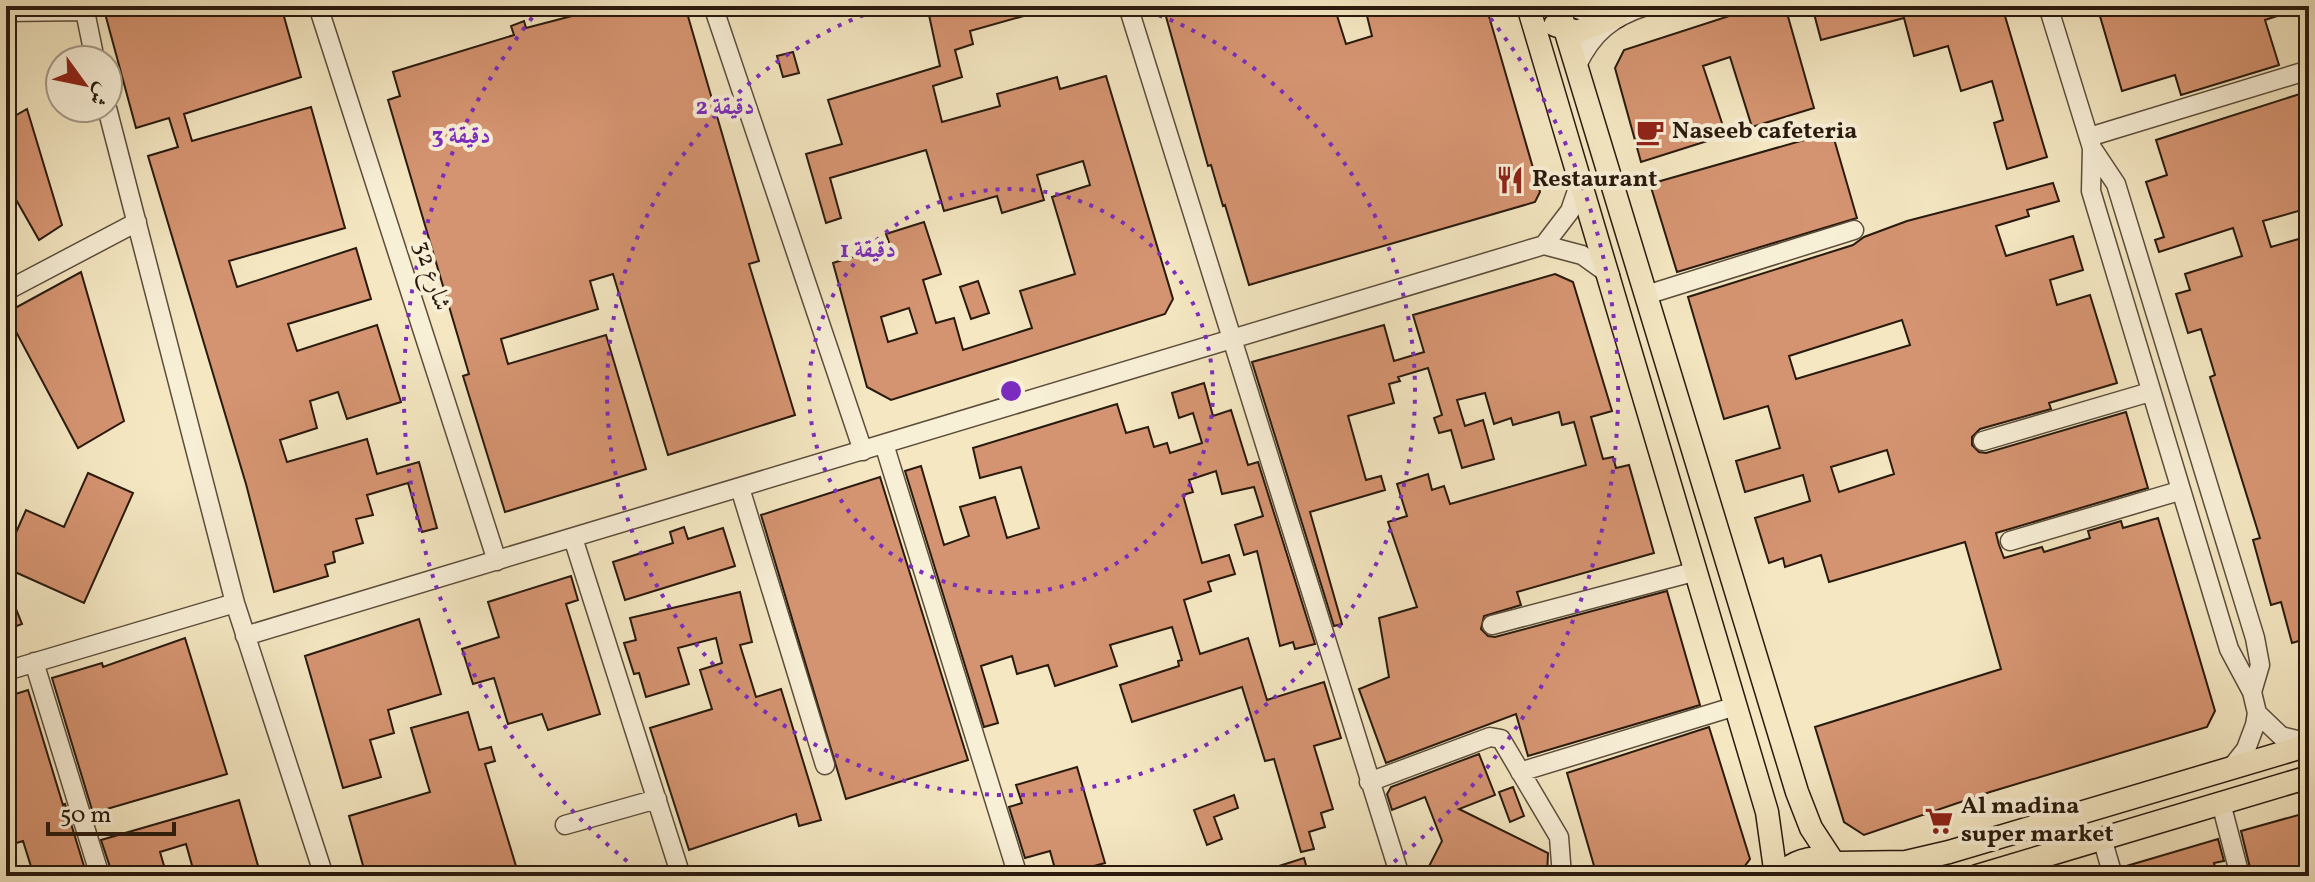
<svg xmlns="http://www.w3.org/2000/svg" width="2315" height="882" font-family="Vollkorn,Amiri,serif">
  <rect width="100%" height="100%" fill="#f4e7c2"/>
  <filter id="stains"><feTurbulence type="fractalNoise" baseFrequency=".0025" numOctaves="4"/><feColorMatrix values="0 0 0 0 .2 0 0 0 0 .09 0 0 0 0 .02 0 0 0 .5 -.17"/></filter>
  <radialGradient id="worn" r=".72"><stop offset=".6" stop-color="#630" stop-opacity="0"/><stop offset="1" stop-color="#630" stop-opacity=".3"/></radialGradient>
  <path fill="#d59471" stroke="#291a0e" stroke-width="2" fill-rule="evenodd" d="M103 6H281L301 77 184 114 192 141 311 107 345 228 229 261 237 287 356 248 371 299 288 324 297 351 377 325 401 402 347 419 338 392 310 401 317 428 280 440 287 462 367 439 377 474 419 462 437 528 422 532 408 483 367 495 373 515 356 519 363 543 333 552 335 562 325 565 328 576 274 592 246 484 148 156 178 147 169 118 136 128Z
    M610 6H685L759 261 749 264 795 415 668 455 613 274 590 281 598 309 501 339 508 364 606 335 646 469 505 512 463 376 469 374 388 100 400 96 393 72 514 35 511 26 524 21 526 28Z
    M935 6H1045V10L970 31 973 44 955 50 962 77 933 86 942 122 1000 106 997 94 1057 77 1060 89 1106 76 1173 299 1165 314 891 400 867 387 833 263 890 245 886 234 924 222 941 274 923 280 936 323 954 318 963 350 1032 328 1020 291 1075 274 1052 197 1090 185 1083 161 1037 175 1044 200 1002 213 997 196 944 211 926 150 830 178 841 218 826 223 806 154 842 144 828 100 940 66 929 15 937 13ZM909 308 917 333 888 342 881 317Z
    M1163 6H1334L1346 44 1372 36 1366 12 1386 6H1486L1540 192 1535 202 1249 285 1225 205 1223 206 1211 165 1208 166Z
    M1760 6H1785L1814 108 1752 127 1730 57 1703 66 1726 135 1641 162 1615 68 1624 50Z
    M1812 6H2002L2047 157 2007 169 1994 123 2003 120 1992 81 1961 91 1948 46 1914 56 1904 18 1821 40Z
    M2097 6H2299V9L2265 20 2279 65 2181 95 2175 75 2122 91Z
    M793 52 799 73 783 77 777 56Z
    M2309 91V208L2263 221 2271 247 2309 236V638L2292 643 2281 602 2271 605 2253 540 2260 538 2210 377 2215 375 2201 329 2188 333 2176 294 2190 290 2185 274 2242 256 2233 228 2159 252 2155 240 2164 237 2146 182 2167 175 2156 140Z
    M27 109 62 225 39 240 6 182V121Z
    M1832 132 1857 218 1677 272 1650 184Z
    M2053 183 2059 201 2027 210 2029 216 1996 226 2006 256 2073 236 2083 270 2050 280 2057 305 2090 295 2117 383 2049 403 2051 409 1980 429 1972 437V445L1979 452 1986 453 2126 412 2148 488 1996 533 1999 545 2004 558 2042 547 2044 552 2090 538 2088 531 2121 521 2123 528 2158 518 2215 711 2207 727 1990 792 1864 835 1844 822 1815 727 2001 669 1965 542 1829 582 1821 555 1785 567 1783 558 1769 563 1755 518 1810 501 1803 475 1745 492 1736 461 1780 448 1768 406 1724 419 1688 297 1853 245 1864 237 1907 221ZM1902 320 1910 345 1796 379 1789 356ZM1887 450 1894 474 1839 492 1831 467Z
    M81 272 124 421 78 448 6 313Z
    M1555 274 1573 282 1612 411 1591 417 1603 459 1613 457 1616 468 1629 465 1654 553 1517 592 1521 605 1484 616 1481 629 1488 636 1495 637 1667 591 1700 705 1528 756 1516 714 1386 763 1359 689 1389 677 1379 618 1417 607 1388 522 1407 516 1397 484 1428 474 1432 490 1444 486 1450 504 1586 465 1574 422 1562 425 1559 412 1513 425 1511 418 1494 424 1485 393 1457 400 1465 426 1483 420 1494 459 1462 468 1451 430 1439 433 1434 418 1442 415 1428 368 1398 377 1400 381 1389 384 1394 403 1348 416 1366 480 1381 476 1385 490 1310 512 1342 624 1334 626 1252 362 1384 325 1394 361 1424 352 1413 315Z
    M978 281 989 313 971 319 960 287Z
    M1204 383 1213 416 1231 410 1248 465 1258 462 1315 644 1295 649 1293 642 1280 646 1257 551 1244 555 1235 525 1263 516 1254 487 1222 494 1216 471 1189 480 1193 492 1183 495 1202 563 1229 555 1235 574 1208 582 1211 591 1184 600 1200 654 1248 638 1267 700 1324 682 1341 738 1314 746 1333 809 1321 813 1325 827 1309 832 1314 849 1301 852 1274 759 1265 761 1242 687 1132 722 1120 685 1179 666 1178 661 1182 660 1172 627 1110 645 1117 666 1055 686 1048 665 1017 674 1012 656 981 666 998 723 984 727 905 471 921 466 944 545 969 536 960 507 995 497 1007 538 1039 528 1021 467 980 478 973 448 1117 404 1126 433 1148 427 1154 447 1167 443 1170 453 1202 443 1193 413 1179 418 1172 393Z
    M88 473 133 493 84 603 6 568V555L26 510 64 527Z
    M880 477 968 760 846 799 761 515Z
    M684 527 688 539 723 528 735 566 625 600 613 562 673 543 670 532Z
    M571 576 578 600 566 604 600 714 548 730 542 714 508 724 494 678 473 684 462 649 499 637 488 602Z
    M6 584 22 624 6 630Z
    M740 592 752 642 740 645 756 697 781 689 821 820 799 826 796 814 689 850 650 728 712 709 700 670 722 663 716 638 678 648 689 684 646 697 639 673 634 674 624 643 636 640 630 618Z
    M419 619 441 694 388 710 394 733 370 740 381 777 343 788 305 656Z
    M185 638 227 774 93 813 52 678 102 663 103 667Z
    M28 690 63 805 65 804 87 876H34L23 841 13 844 6 823 12 821 6 803V697Z
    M468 712 479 750 491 747 495 761 485 764 519 876H366L349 816 430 792 411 728Z
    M1709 727 1750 859 1738 875 1597 876 1567 773Z
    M1479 754 1495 795 1459 809 1548 853 1547 876H1424L1442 841 1425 797 1392 810 1387 794 1391 787Z
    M1077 767 1105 863 1057 876 1050 851 1025 858 1009 807 1022 803 1016 785Z
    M1513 787 1524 816 1510 822 1499 792Z
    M1234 795 1238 808 1214 817 1222 839 1207 845 1194 810Z
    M239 800 261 876H195L186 844 160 852 167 876H113L101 840Z
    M2309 812V876H2252L2241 831Z
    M2218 839 2224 861 2214 863 2217 876H2125L2123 867Z
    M1304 858 1309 876H1258L1257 873Z"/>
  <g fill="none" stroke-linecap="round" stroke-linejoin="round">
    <defs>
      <path id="minor" d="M90 6 85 11 95 60
        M318 6 497 561
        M713 6 863 451
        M1128 6 1400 876
        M1569 6 1592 14 1614 16
        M2048 6 2092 148 2091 191 2229 649 2252 692 2257 713 2255 725 2246 749 2231 768
        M6 12 85 11
        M1577 65C1593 32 1612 17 1646 6
        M107 108 235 603 324 876
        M2089 137 2309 70
        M2092 148 2116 184 2255 638 2260 665 2252 692
        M1544 245 1570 211 1580 182
        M6 291 137 222
        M1646 295 1854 230
        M1983 441 2150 392
        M884 444 1018 876
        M740 488 825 765
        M573 538 681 876
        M2010 541 2179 491
        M1492 625 1697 571
        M245 636 1544 245 1582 255 1610 275
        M34 662 100 876
        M6 671 235 603
        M2257 713 2281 736 2309 743
        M1520 772 1736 706
        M1369 782 1490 737 1501 739 1559 837 1562 876
        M2221 803 2240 876
        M565 825 657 799
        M2102 838 2113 876"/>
      <path id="major" d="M1528 6 1767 812 1776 876
        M1558 6 1797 792 1811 828 1832 860
        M1555 25 1577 32 1617 16
        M1839 863 1906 862 1949 852 2309 745
        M1779 876C1796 858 1819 853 1841 865
        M1977 876 2309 777"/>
    </defs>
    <use href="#minor" stroke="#5c4d3b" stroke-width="21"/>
    <use href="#major" stroke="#291a0e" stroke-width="25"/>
    <use href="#minor" stroke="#f8efd7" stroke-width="18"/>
    <use href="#major" stroke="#f4e7c2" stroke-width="22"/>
  </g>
  <g fill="none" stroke="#7b2cbf" stroke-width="4" stroke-dasharray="4 8">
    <circle cx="1011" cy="391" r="202"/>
    <path d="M1136 7A404 404 0 1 1 886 7"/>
    <path d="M646 876A607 607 0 0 1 539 9M1483 9A607 607 0 0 1 1376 876"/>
  </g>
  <defs>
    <symbol id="cafe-bare" viewBox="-9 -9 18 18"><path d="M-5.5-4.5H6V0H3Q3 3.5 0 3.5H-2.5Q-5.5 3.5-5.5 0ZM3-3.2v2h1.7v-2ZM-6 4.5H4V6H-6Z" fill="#8f2418" stroke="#f8efd7" stroke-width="2.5" paint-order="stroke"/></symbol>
    <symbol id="restaurant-bare" viewBox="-9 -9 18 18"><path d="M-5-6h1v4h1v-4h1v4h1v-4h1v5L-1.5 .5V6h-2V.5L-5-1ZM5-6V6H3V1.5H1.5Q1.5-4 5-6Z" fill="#8f2418" stroke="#f8efd7" stroke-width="2.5" paint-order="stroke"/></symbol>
    <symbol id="supermarket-bare" viewBox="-9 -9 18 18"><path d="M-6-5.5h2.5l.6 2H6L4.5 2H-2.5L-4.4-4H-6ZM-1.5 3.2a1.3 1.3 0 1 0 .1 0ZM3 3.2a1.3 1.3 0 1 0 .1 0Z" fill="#8f2418" stroke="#f8efd7" stroke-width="2.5" paint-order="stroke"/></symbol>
  </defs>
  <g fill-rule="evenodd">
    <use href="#cafe-bare" x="1630" y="112" width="40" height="40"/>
    <use href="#restaurant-bare" x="1490" y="160" width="40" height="40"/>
    <use href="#supermarket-bare" x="1919" y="801" width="40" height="40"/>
  </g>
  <g text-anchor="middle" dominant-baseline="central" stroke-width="8" stroke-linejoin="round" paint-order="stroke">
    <g font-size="24" font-weight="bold" fill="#291a0e" stroke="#f8efd7" text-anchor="start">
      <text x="1672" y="132">Naseeb cafeteria</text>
      <text x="1532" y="180">Restaurant</text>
      <text x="1961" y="807">Al madina<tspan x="1961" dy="28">super market</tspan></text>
    </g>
    <g font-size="24" fill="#291a0e" stroke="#f8efd7">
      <text transform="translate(431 276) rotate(72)">شارع 32</text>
    </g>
  </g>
  <circle cx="1011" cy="391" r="12" fill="#7b2cbf" stroke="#f8efd7" stroke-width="4"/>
  <g font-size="24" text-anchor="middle" font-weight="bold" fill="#7b2cbf" stroke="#f8efd7" stroke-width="8" stroke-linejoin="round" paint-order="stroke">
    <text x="725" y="114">2 دقيقة</text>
    <text x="461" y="143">3 دقيقة</text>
    <text x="868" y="257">1 دقيقة</text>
  </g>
  <rect width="2315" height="882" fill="none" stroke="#f4e7c2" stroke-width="32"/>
  <rect x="8" y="8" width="2299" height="866" fill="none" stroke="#291a0e" stroke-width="4"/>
  <rect x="16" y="16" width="2283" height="850" fill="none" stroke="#291a0e" stroke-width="2"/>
  <g transform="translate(84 84) rotate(123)"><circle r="38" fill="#f8efd7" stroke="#a59a87" stroke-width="2"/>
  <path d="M0-6L14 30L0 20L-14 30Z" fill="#8f2418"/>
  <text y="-12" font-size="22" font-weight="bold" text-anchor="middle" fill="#291a0e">ش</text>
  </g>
  <path d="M48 822v12h126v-12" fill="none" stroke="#291a0e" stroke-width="4"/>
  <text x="60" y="822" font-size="24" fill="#291a0e" stroke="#f8efd7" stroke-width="6" paint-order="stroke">50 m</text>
  <rect width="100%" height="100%" filter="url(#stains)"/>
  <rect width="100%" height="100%" fill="url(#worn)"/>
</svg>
